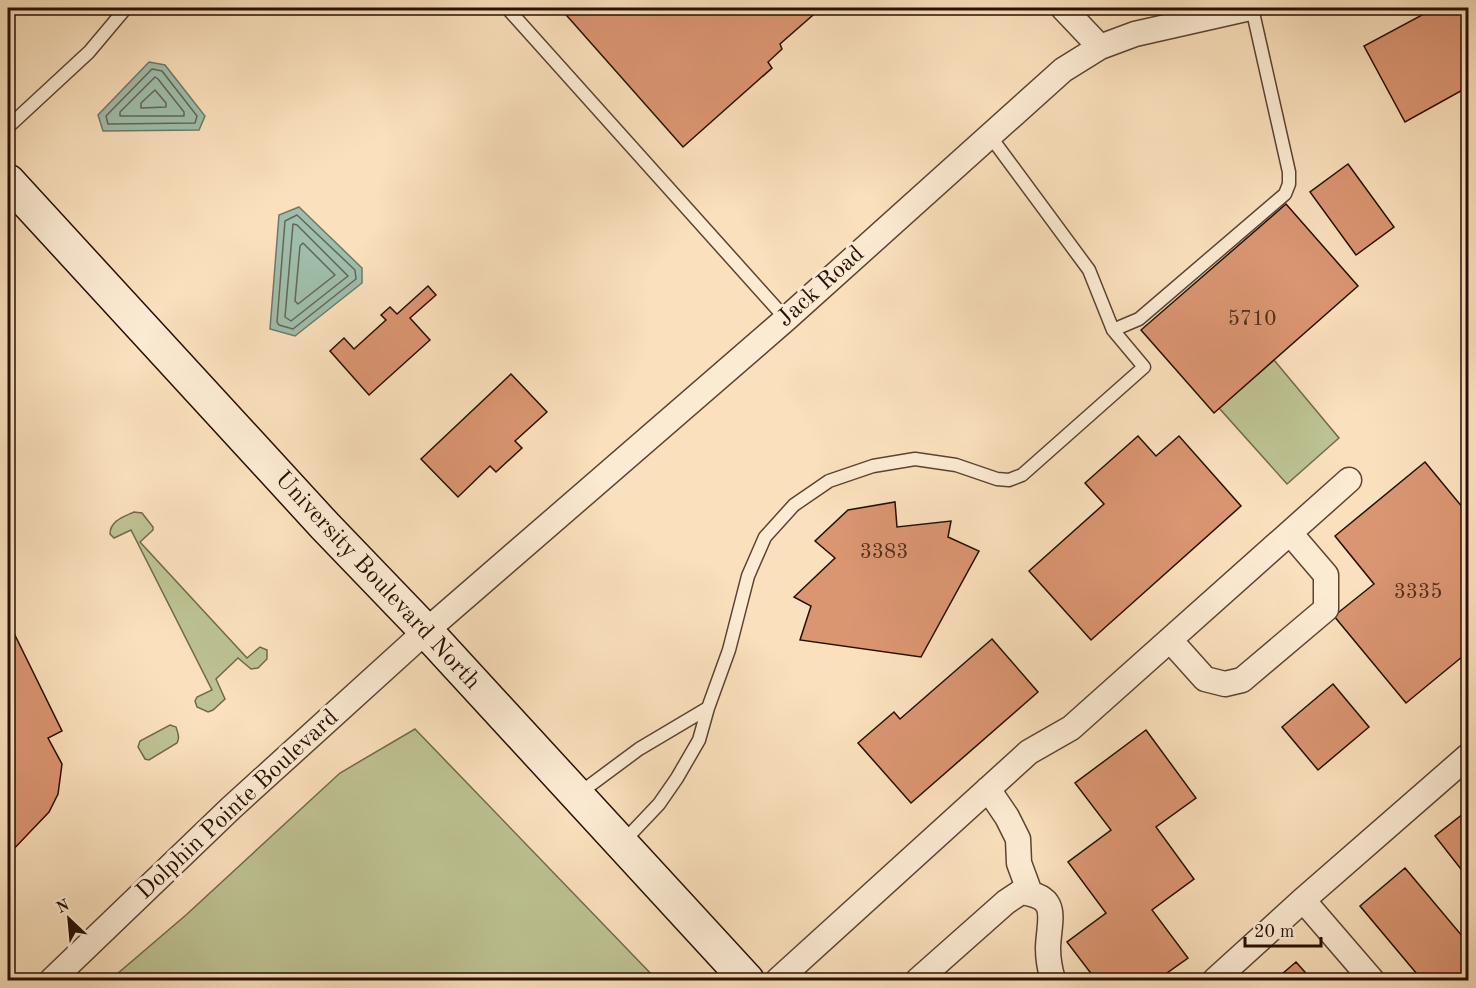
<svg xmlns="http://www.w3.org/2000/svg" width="1476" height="988" font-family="'Old Standard TT',serif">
  <rect width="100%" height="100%" fill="#fae0bc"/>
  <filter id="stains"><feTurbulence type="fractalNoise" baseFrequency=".00333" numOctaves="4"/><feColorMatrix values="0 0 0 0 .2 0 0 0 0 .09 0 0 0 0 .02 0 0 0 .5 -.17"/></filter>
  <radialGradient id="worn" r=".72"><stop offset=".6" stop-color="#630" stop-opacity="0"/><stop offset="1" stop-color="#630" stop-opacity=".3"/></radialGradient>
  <path fill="#bdc292" stroke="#72684c" stroke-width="1.5" d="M1274 360 1339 438 1287 484 1219 408Z
    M134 512 142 513 153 527V530L140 542 247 658 260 647 267 650V659L258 668 251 669 238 658 216 679 225 699 213 710 208 712 197 707 195 701 197 697 212 690 131 530 114 538 110 534C110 521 123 517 134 512Z
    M170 725 176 727C178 733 180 738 177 743L149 760 145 759 138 747 140 741Z
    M415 729 657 980H110L186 915 340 773Z"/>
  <path fill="#9fbeab" stroke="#6f7869" stroke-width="1.5" d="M149 62 165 65 205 116 199 130 103 131 98 115Z
    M299 207 362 268V283L295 336 270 329 279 215Z"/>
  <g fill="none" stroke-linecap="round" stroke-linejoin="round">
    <path stroke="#646658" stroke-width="1.5" d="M152 69 162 71 197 116 195 123 108 124 106 116Z
      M155 77 158 79 184 112V116H120V112Z
      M155 90 166 103V107L141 108V103Z
      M297 215 355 270 356 279 293 329 279 325 277 322 285 221Z
      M293 224 297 225 348 276 291 321 285 317Z
      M303 243 335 275 298 304 295 301 300 246Z"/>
  </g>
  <path fill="#da9571" stroke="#280f05" stroke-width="1.5" d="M560 8H821L780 44 782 49 768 62 772 68 683 147Z
    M1435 8H1468V87L1405 122 1364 46Z
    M1348 164 1394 227 1356 255 1310 192Z
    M1286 204 1358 286 1214 413 1141 330Z
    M428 286 436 295 410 318 430 340 369 395 330 351 344 338 354 349 386 320 381 315 390 307 397 314Z
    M511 374 547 412 515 441 522 448 496 472 490 466 458 497 421 459Z
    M1138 436 1156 456 1179 436 1241 506 1091 640 1029 571 1104 504 1085 483Z
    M1425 462 1468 514V582L1462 588 1468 595V652L1406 703 1334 616 1374 584 1335 536Z
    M895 502 897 527 951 521 948 537 979 551 921 657 800 640 811 606 794 597 835 558 815 541 848 510Z
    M8 621 62 731 48 738 62 764 58 794 49 812 8 855Z
    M992 639 1038 692 911 803 858 743 894 712 900 719Z
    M1333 684 1369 727 1318 770 1282 727Z
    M1146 730 1196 798 1156 827 1194 879 1152 910 1188 958 1157 980H1096L1067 942 1106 913 1068 862 1111 830 1075 783Z
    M1468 810V878L1435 836Z
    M1405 868 1468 943V980H1422L1360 906Z
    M1296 962 1312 980H1275Z"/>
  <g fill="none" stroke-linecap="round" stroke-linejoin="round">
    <defs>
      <path id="service" d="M507 8 786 319
        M8 127 89 52 126 8
        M1113 330 1139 319 1285 194 1289 184V172L1252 8
        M577 795 639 749 708 708
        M623 842 659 804 677 778 699 740 708 708 729 650 748 576 765 537 794 505 829 481 873 466 915 459 956 465 997 479 1009 480 1022 475 1144 367 1113 330 1089 270 990 136"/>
      <path id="minor" d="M1063 8 1100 47
        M1170 640 1205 679 1225 684 1242 680 1326 609V575L1290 533
        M988 789 1007 817 1018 839 1019 863 1030 893
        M1303 900 1372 980
        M52 980 231 808 426 631 786 319 1063 70 1100 47 1135 34 1250 8
        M778 980 1029 752 1071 728 1349 480
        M918 980 1006 902 1021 892C1061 897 1049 918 1048 948 1048 958 1050 970 1053 980
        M1215 980 1303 900 1468 756"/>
      <path id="secondary" d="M8 181 325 526 426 631 747 980"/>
    </defs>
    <use href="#service" stroke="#5c4333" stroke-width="15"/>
    <use href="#minor" stroke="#5c4333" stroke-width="27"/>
    <use href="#secondary" stroke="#280f05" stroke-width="36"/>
    <use href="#service" stroke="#fcebd3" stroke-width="12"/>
    <use href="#minor" stroke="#fcebd3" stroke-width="24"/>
    <use href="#secondary" stroke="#fcebd3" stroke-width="33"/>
  </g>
  <g text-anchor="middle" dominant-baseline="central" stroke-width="6" stroke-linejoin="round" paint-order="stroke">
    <g font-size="21" fill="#543020">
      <text x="1252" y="319">5710</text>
      <text x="884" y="552">3383</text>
      <text x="1418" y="592">3335</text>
    </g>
    <g font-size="24" fill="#280f05" stroke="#fcebd3">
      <text transform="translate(821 287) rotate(-42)">Jack Road</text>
      <text transform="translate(377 581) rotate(47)">University Boulevard North</text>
      <text transform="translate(238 805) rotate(-43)">Dolphin Pointe Boulevard</text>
    </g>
  </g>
  <rect width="1476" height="988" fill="none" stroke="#fae0bc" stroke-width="30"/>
  <rect x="9" y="9" width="1458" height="970" fill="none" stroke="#280f05" stroke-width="3"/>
  <rect x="15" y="15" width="1446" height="958" fill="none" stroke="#280f05" stroke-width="1.5"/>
  <g transform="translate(69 919) rotate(334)" stroke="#fcebd3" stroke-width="4.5" paint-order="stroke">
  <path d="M0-4.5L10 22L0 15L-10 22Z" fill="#280f05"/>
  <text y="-9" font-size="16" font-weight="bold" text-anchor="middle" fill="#280f05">N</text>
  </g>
  <path d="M1245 937v9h76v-9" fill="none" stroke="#280f05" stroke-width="3"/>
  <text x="1254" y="937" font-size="18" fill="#280f05" stroke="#fcebd3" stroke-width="4.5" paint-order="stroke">20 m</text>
  <rect width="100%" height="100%" filter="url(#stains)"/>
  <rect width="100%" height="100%" fill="url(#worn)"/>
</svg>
